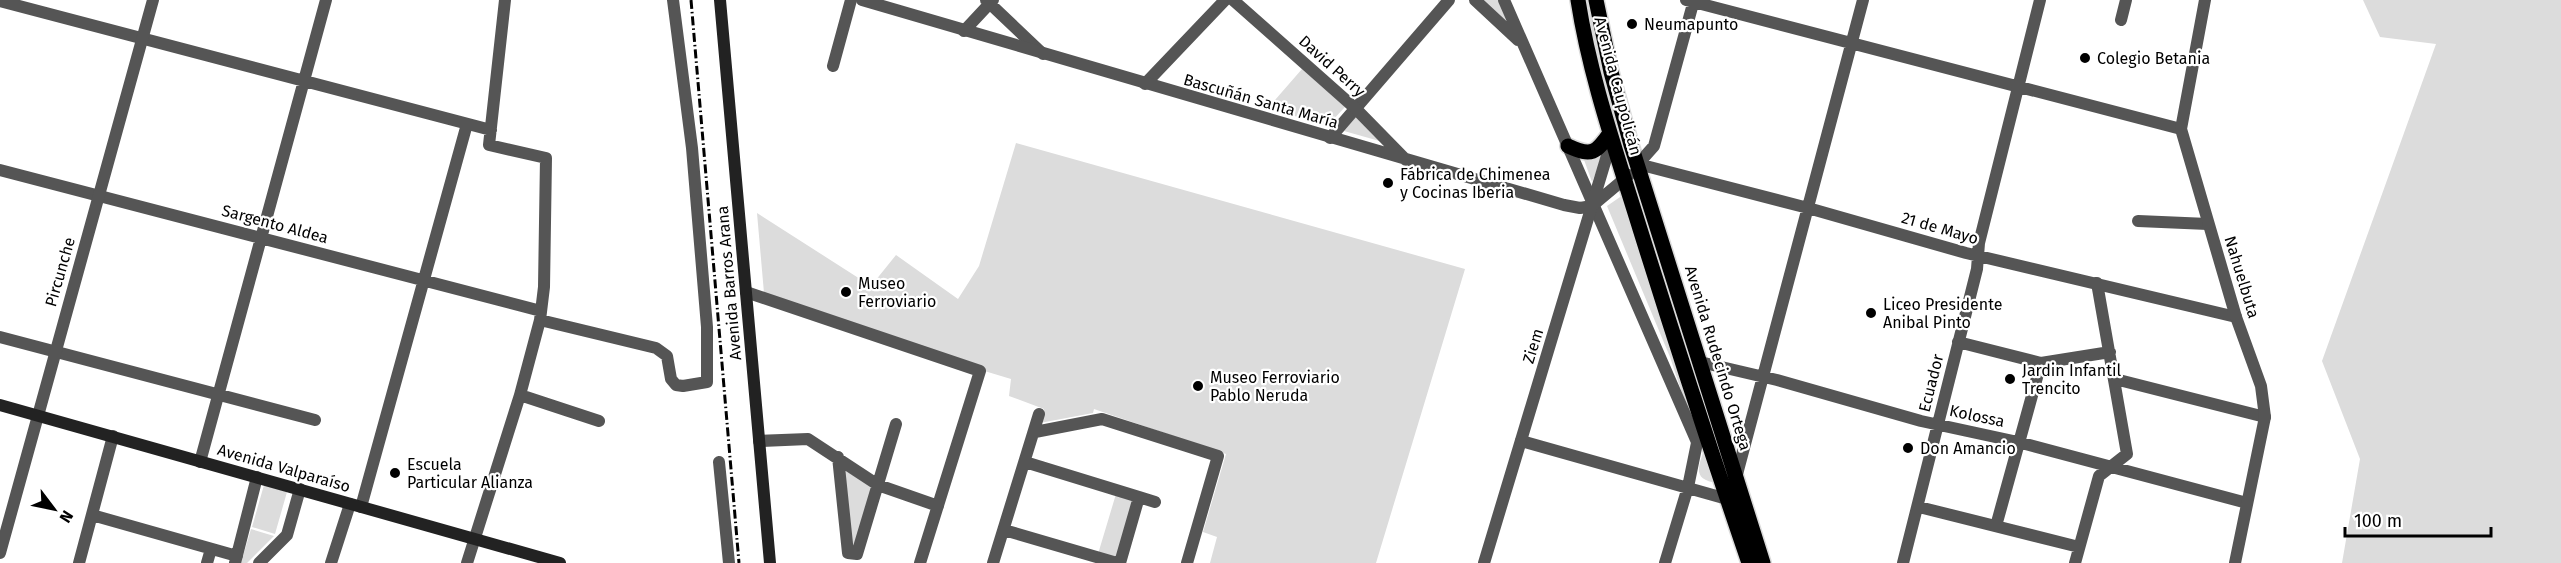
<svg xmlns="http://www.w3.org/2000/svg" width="2561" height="563" font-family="'Fira Sans',sans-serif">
  <rect width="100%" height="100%" fill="#fff"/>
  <path fill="#dcdcdc" d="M1481 0H1499L1508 24Z
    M1583 0H1589L1606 83 1729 475 1753 563 1617 136Z
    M2363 0H2561V563H2342L2360 459 2322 361 2436 44 2380 37Z
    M1302 69 1345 107 1330 123 1324 125 1268 108Z
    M1356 117 1383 142 1344 131Z
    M1016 143 1465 269 1376 563H1210L1217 537 1203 532 1226 454 1094 409 1093 413 1040 423 1044 409 1009 396 1011 379 948 360 764 293 757 213 871 286 896 255 958 299 979 266Z
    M1603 155 1592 182 1583 157 1593 158Z
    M1623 195 1634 228 1635 240 1699 420 1690 417 1670 357 1607 206Z
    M1706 444 1718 483C1689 480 1700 464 1706 444Z
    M842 468 873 488 853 548Z
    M264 485 287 492 275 534 252 527Z
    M1116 494 1134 500 1117 559 1098 554Z
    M251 529 274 536 247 563H241Z"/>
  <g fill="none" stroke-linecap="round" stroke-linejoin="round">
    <defs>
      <path id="primary" d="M1578 0C1590 78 1617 154 1640 229 1675 341 1711 452 1749 563
        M1596 0 1611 72 1631 145 1763 563
        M1568 146C1592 157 1596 153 1610 133"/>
    </defs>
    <use href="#primary" stroke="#dbdbdb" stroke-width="18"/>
    <path stroke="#555" stroke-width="12" d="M986 0 1043 54
      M1475 0 1518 40
      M1504 0 1697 442
      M1686 0 2181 129
      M1694 0 1654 146 1638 164 1808 208 1966 253 2236 317
      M0 1 491 130
      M2121 20 2126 0
      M964 31 993 0
      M833 66 851 0
      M1145 84 1225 0
      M1330 138 1449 0
      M0 170 541 311
      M2138 221 2208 224
      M746 292 980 371 920 563
      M540 320 656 348 667 356 671 379 676 385 683 386 707 382V327L692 148 673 0
      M0 337 315 420
      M1958 342 2041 363 2110 352
      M1700 362 1777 380 1921 421 2018 442 2247 503
      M2115 379 2265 417
      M520 395 599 421
      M1035 432 1102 419 1218 456 1187 563
      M759 441 808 439 878 485 938 506
      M1521 441 1727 499
      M838 457 848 553 857 554 896 424
      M200 462 326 0
      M719 462 729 563
      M1025 462 1139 497 1120 563
      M1736 478 1863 0
      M1139 497 1155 502
      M361 507 467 124
      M1919 507 2079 547
      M92 515 237 556
      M1996 526 2041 363
      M1004 530 1117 563
      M79 563 113 436
      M207 563 211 549
      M235 563 257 477
      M259 563 287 535 300 489
      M331 563 350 504
      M467 563 520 395 540 320 544 287 546 158 489 145 505 0
      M993 563 1039 414
      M1665 563 1688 487 1699 433
      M1903 563 1977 269 1979 243 2040 0
      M2075 563 2099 476 2127 454 2097 283"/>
    <path stroke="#555" stroke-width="12" d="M862 0 1564 205 1580 208 1592 206 1629 175
      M1233 0 1356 109 1406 160
      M2205 0 2181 129 2236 317 2261 386 2265 417 2235 563
      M0 553 153 0
      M1484 563 1612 139"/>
    <path stroke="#222" stroke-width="12" d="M720 0 770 563
      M0 405 560 563"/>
    <use href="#primary" stroke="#000" stroke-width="15"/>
    <path stroke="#000" stroke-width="3" stroke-dasharray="9 3 1.5 3" stroke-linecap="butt" d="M691 0 739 563"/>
  </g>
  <g fill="#000" stroke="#fff" stroke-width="2">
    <circle cx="1632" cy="24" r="6"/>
    <circle cx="2085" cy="58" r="6"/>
    <circle cx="1388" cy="183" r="6"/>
    <circle cx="846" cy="292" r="6"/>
    <circle cx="1871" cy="313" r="6"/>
    <circle cx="2010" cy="379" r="6"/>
    <circle cx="1198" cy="386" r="6"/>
    <circle cx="1908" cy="448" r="6"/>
    <circle cx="395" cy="473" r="6"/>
  </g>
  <g text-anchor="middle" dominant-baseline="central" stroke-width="4.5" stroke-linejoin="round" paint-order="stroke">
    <g font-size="16" fill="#000" stroke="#fff" text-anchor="start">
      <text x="1644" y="24">Neumapunto</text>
      <text x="2097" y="58">Colegio Betania</text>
      <text x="1400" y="174">Fábrica de Chimenea<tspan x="1400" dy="18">y Cocinas Iberia</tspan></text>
      <text x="858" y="283">Museo<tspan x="858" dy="18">Ferroviario</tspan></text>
      <text x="1883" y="304">Liceo Presidente<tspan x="1883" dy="18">Anibal Pinto</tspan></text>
      <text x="2022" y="370">Jardin Infantil<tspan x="2022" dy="18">Trencito</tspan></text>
      <text x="1210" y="377">Museo Ferroviario<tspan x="1210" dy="18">Pablo Neruda</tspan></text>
      <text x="1920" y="448">Don Amancio</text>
      <text x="407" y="464">Escuela<tspan x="407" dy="18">Particular Alianza</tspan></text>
    </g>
    <g font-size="16" fill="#000" stroke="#fff">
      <text transform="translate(1332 66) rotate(42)">David Perry</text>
      <text transform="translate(1618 86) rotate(75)">Avenida Caupolicán</text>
      <text transform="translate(1261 101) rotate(16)">Bascuñán Santa María</text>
      <text transform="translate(275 224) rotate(15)">Sargento Aldea</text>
      <text transform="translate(1940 228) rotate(16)">21 de Mayo</text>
      <text transform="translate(60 272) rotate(-74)">Pircunche</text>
      <text transform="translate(2242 277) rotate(73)">Nahuelbuta</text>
      <text transform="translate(729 283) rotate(-95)">Avenida Barros Arana</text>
      <text transform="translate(1533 346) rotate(-73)">Ziem</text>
      <text transform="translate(1718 358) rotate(73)">Avenida Rudecindo Ortega</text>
      <text transform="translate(1931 383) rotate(-76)">Ecuador</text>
      <text transform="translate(1977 416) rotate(12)">Kolossa</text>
      <text transform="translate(284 468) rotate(16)">Avenida Valparaíso</text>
    </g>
  </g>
  <g transform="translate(54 509) rotate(122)" stroke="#ffffff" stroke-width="4.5" paint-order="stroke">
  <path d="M0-4.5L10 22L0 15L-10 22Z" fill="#000000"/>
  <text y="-9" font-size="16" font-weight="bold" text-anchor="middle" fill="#000000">N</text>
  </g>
  <path d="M2345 527v9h146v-9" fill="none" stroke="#000000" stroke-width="3"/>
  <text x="2354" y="527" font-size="18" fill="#000000" stroke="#ffffff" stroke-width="4.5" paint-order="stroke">100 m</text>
</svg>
